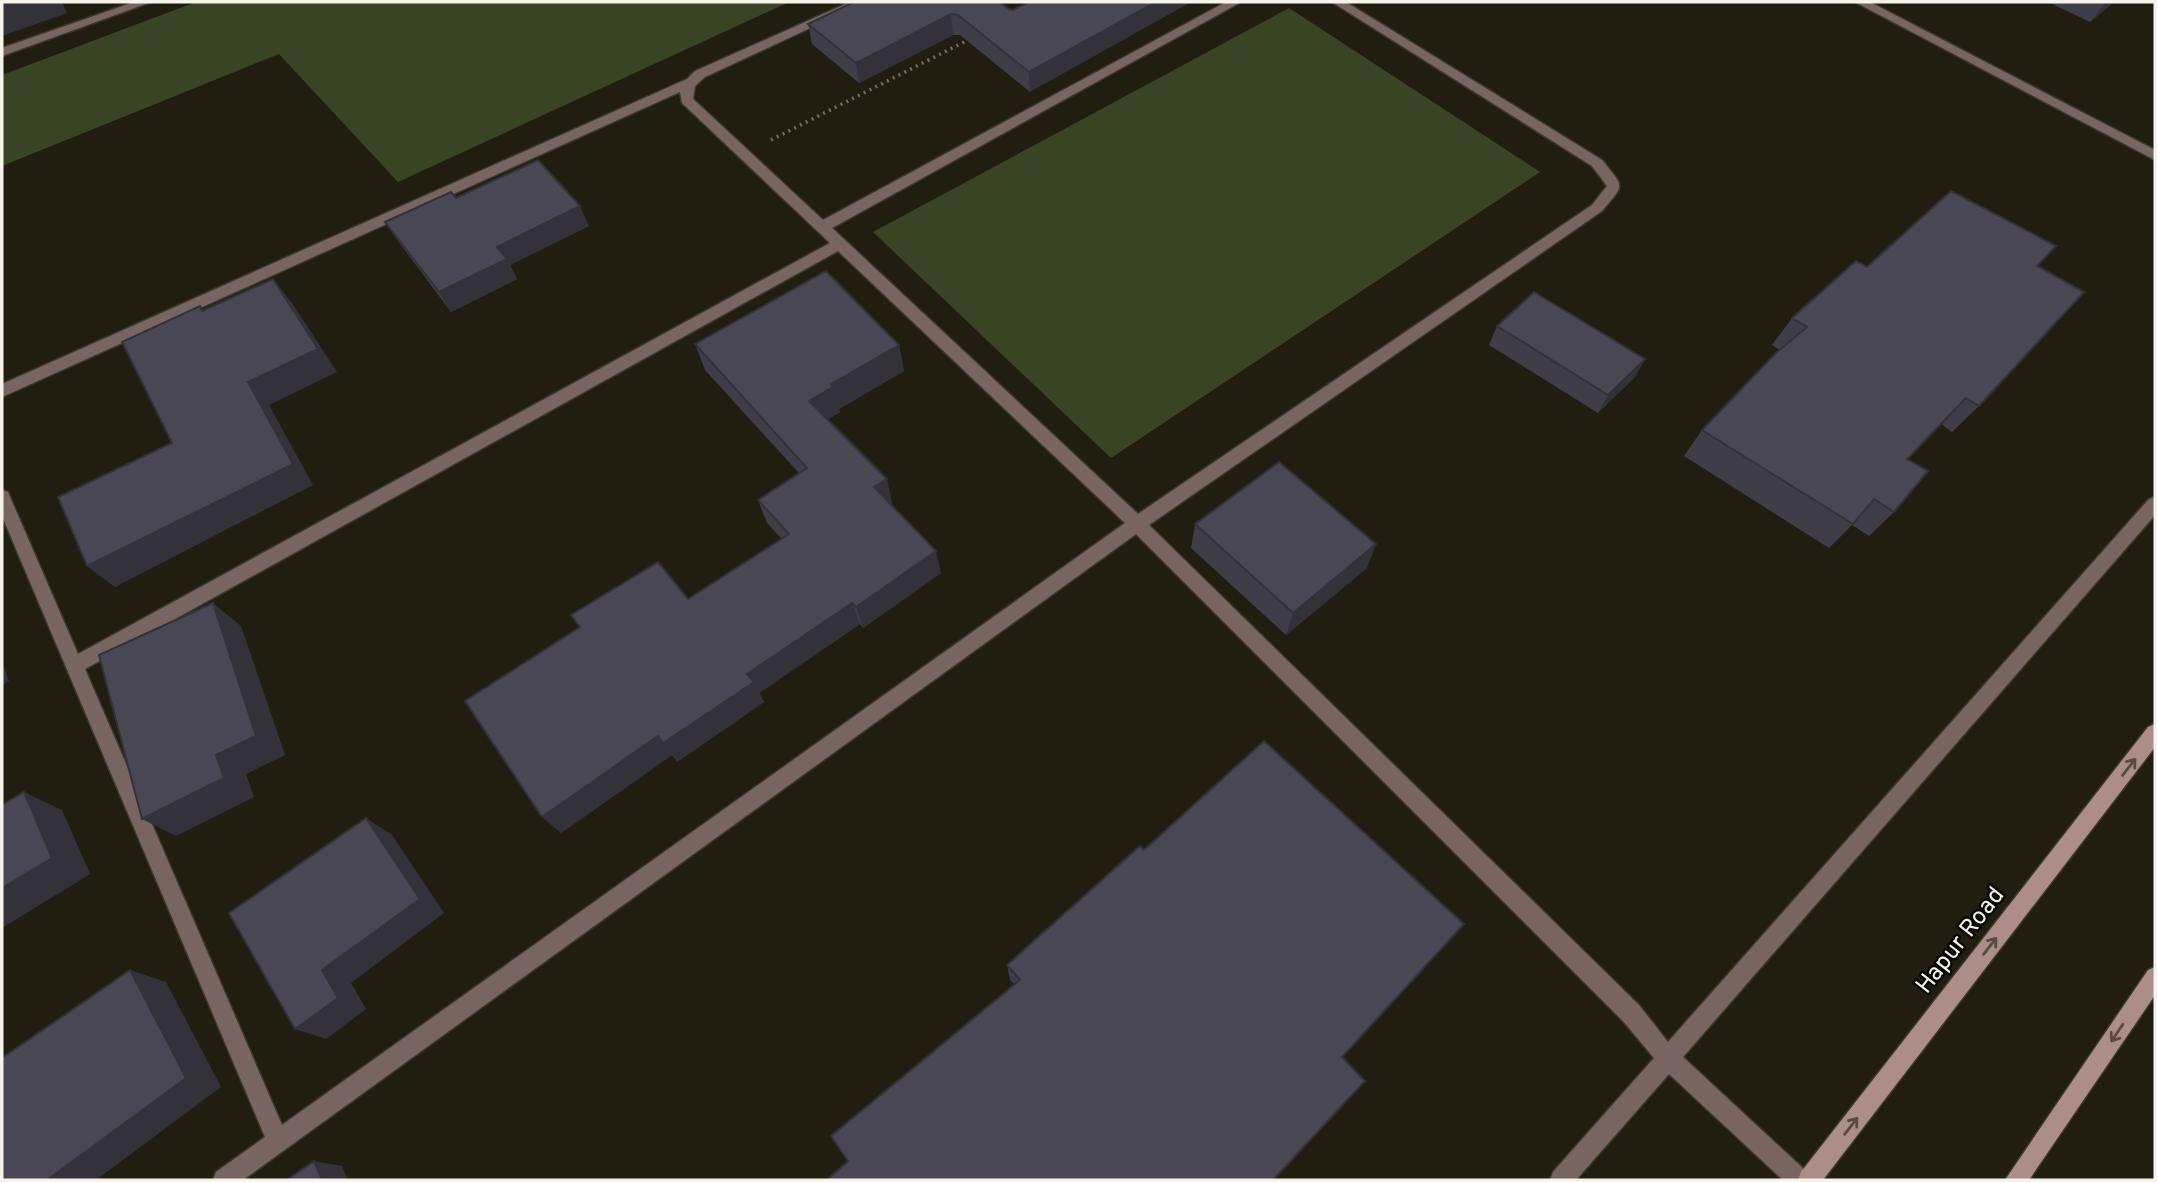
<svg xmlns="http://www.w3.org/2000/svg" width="2157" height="1182" font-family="Overpass,sans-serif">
  <rect width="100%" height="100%" fill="#211e11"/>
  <path fill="#394425" d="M196 2H789L398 182 279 54 2 166V75Z
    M1289 8 1540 172 1111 458 873 232Z"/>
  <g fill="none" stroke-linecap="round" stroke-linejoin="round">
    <defs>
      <path id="street" d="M134 2H151L2 56V48Z
        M850 2H866L705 77 695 86 693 99 823 220 1226 2H1241L832 228 1138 514 1592 205 1607 186 1592 166 1332 2H1346L1602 160C1625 189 1625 183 1602 211L1149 525 1639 1005 1668 1042 2149 499 2155 497V515L1683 1057 1807 1172 1810 1180H1783L1669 1074 1576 1180H1550L1553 1172 1654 1058 1623 1021 1136 534 243 1180H213L216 1172 265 1137 2 516V490L8 492 10 497 78 654 830 243 682 103 680 92 2 397V384L687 79 695 71ZM838 251 1125 523 282 1125 85 669Z
        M1855 2H1870L2155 150V160Z"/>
      <path id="secondary" d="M2155 724V747L1823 1180H1798L1801 1172 2148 727Z
        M2155 967V995L2029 1180H2005L2148 970Z"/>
    </defs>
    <use href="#street" stroke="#3a382b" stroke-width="3"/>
    <use href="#secondary" stroke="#3a382b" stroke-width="3"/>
    <path stroke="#706d62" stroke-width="3.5" stroke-dasharray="2 4.5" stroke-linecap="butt" d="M771 140 972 38"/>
    <use href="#street" fill="#786562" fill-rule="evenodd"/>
    <use href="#secondary" fill="#ac8d89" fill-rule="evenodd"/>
  </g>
  <path fill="#3f3d48" d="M1029 2 1030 92 960 35H953L859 83 812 44 808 24 1013 10Z
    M2048 2H2114L2090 22Z
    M456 198 589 226 510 265 517 279 451 312 398 241 385 222Z
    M2037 266 1979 406 1952 432 1941 424 1907 459 1894 512 1869 536 1852 525 1829 548 1684 456 1702 430 1780 350 1772 345 1792 318Z
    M1497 326 1645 359 1634 378 1598 413 1489 345Z
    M695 344 899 345 904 371 839 409 840 412 828 419 892 503 891 504 941 573 863 628 860 624 759 693 764 702 677 762 672 755 561 833 688 599 782 539 767 523 758 500 799 473 705 370Z
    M1195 524 1367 568 1286 635 1191 548Z
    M1144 850 848 1161 1014 984 1010 980 1007 965Z"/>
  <path fill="#33323b" d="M2 2H62L67 13 2 36Z
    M1156 2H1191L1030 92 1029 72Z
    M2106 2H2114L2090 22Z
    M951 14 953 35 859 83 856 63Z
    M580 206 589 226 510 265 517 279 451 312 439 292 497 247Z
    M273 279 292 303 337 372 269 405 313 485 115 587 87 566 248 382Z
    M899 345 904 371 839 409 840 412 817 426 809 401 831 384Z
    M1645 359 1634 378 1598 413 1608 395Z
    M887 479 892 503 880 511 874 487Z
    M1376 544 1367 568 1286 635 1293 613Z
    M936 551 941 573 863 628 856 607Z
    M213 603 241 626 285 755 246 774 254 797 176 836 142 819 216 755Z
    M852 603 860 624 759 693 764 702 677 762 672 755 561 833 542 817 747 674Z
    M2 661 9 681 2 685Z
    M24 792 62 810 90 874 2 928V888Z
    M366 818 392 835 444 913 351 983 366 1009 326 1039 295 1029 322 970Z
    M130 970 166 982 221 1087 96 1180H47Z
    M314 1161 342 1166 348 1180H322Z"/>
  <path fill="#494754" stroke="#33323b" stroke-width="2" d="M854 2H999L1009 9 1013 10 1029 2H1156L1029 72 958 15 951 14 856 63 808 24Z
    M538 160 580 206 497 247 507 259 439 292 385 222 451 192 456 198Z
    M1951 191 2056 246 2037 266 2084 292 1979 406 1966 398 1907 459 1928 471 1894 512 1874 499 1853 524 1702 430 1775 354 1807 327 1792 318 1856 261 1867 267Z
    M826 271 899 345 831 384 833 387 809 401 887 479 874 487 936 551 856 607 852 603 747 674 754 682 663 743 658 736 542 817 465 701 580 627 571 615 658 562 688 599 789 534 758 500 807 468 695 344Z
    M273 279 318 349 248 382 293 464 87 566 58 497 172 443 122 342 200 306 202 311Z
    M1534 292 1645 359 1608 395 1497 326Z
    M1279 462 1376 544 1293 613 1195 524Z
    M213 603 256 736 216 755 224 778 142 819 99 655Z
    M1264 741 1464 924 1342 1057 1365 1081 1273 1180H827L848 1161 831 1136 1020 980 1007 965 1140 846 1144 850Z
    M24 792 52 858 2 888V805Z
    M366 818 420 899 322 970 338 998 295 1029 229 913Z
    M130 970 186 1078 47 1180H2V1058Z
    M314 1161 322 1180H287Z"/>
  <defs><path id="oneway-shaft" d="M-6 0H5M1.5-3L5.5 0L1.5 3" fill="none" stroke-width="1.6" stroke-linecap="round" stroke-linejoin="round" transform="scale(1.75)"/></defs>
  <g stroke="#5a4a46">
    <use href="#oneway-shaft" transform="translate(2129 767) rotate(-52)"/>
    <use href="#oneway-shaft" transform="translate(1990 946) rotate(-52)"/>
    <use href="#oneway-shaft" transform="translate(2117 1033) rotate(124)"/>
    <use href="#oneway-shaft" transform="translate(1851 1126) rotate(-52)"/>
  </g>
  <g text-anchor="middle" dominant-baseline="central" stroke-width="5" stroke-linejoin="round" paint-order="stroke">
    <g font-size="24" fill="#f5f3ea" stroke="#090804">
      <text transform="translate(1961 941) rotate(-52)">Hapur Road</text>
    </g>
  </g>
  <rect width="2157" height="1182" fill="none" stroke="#f5f3ea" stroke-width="7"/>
</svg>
